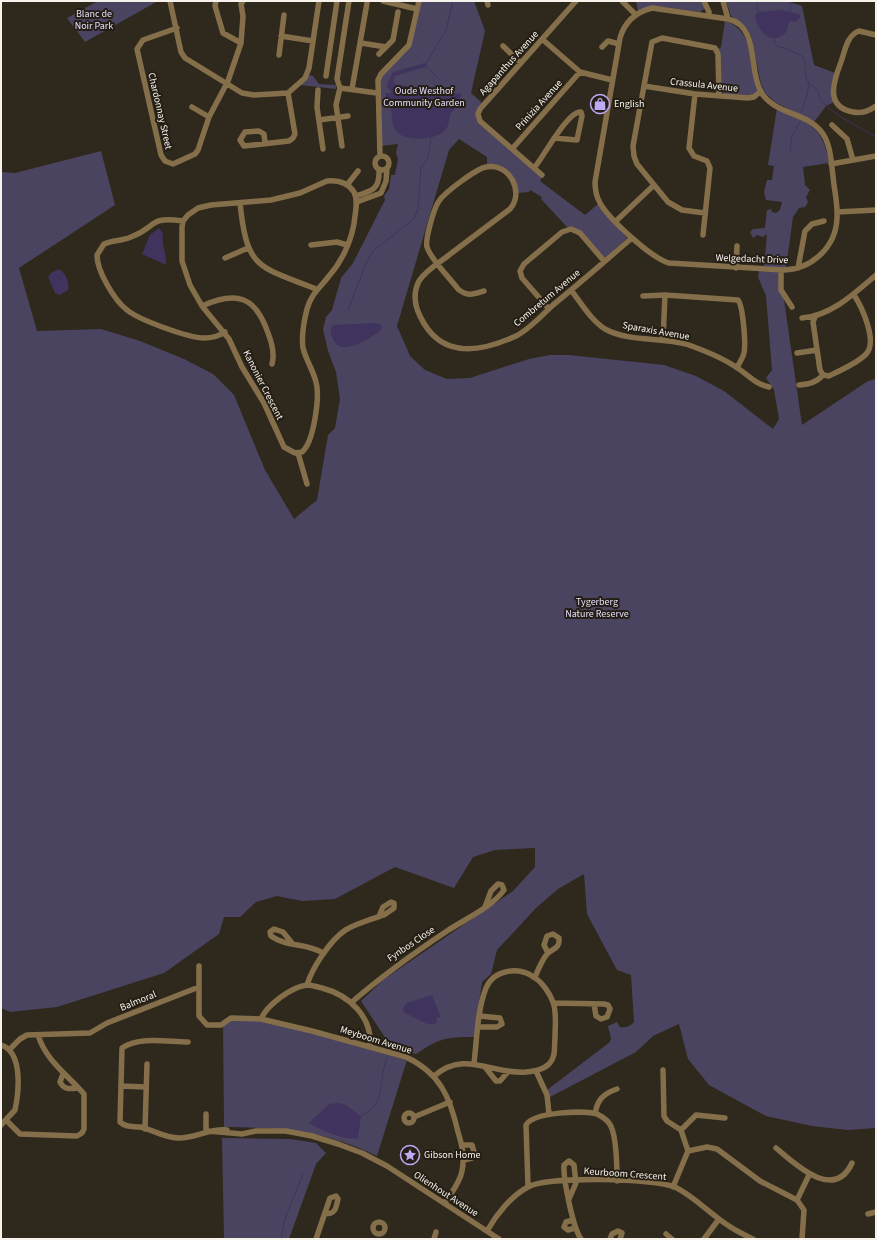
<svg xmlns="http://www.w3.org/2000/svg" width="877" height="1240" font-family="'Source Sans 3',sans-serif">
  <rect width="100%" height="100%" fill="#2e281d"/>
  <path fill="#4b4460" d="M98 1H158L85 42 67 18Z
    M421 1H474L485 31 471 93 482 103 476 114 542 177 540 181 585 215 598 204 627 238 606 257 602 256 569 227H567L541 199 542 197 530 190 529 192 518 193 513 177 487 164V157L459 139 449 150 397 326 410 356 425 370 447 379 470 378 529 359 550 355H569L664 365 696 376 724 391 773 429 779 419 774 390 766 378 772 370 766 296 758 277 759 271 780 272 802 425 868 381 876 379V1128L848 1130 812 1126 766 1116 709 1085 688 1059 679 1024 653 1036 636 1052 550 1097 547 1090 610 1042 611 1038 608 1026 617 1022 620 1027C626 1028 629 1027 634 1022L631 975 617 970 587 914 584 874 558 889 536 908 497 950 491 974 482 982 474 1037C446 1037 440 1038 416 1054L392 1048 361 1001 383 980 513 891 535 867V848L495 850 473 857 454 888 395 867 335 899 302 901 277 896 256 902 240 917H224L219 934 164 973 57 1007 10 1012 1 1008V172L15 173 101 151 115 205 19 268 37 331 101 329 140 341 184 359 213 374 234 395 265 470 294 519 317 500 328 435 335 428 340 399 336 372 328 351 323 329 326 317 332 310 341 278 353 263 385 200 384 196 389 189 391 175H395L398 159 396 153 398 144 381 146 379 85 382 75 411 45Z
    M636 1H702L705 8 700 12 656 6 638 11Z
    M726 1H786L802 6 814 65 835 73 831 87 834 102 826 106 814 122 775 102 766 94 761 84 751 35 745 26 731 16Z
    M725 21C753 29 752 65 757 89V92L752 96 724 94 721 90 718 49 721 47Z
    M309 75 313 76 319 84 336 85V89L300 85Z
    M777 108C809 124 823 125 829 163L803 167 805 185 810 190 806 197 808 202 805 207 799 208 793 217 786 268 764 267 767 234 763 237 757 235 753 238 750 232 753 229 765 228 767 210 771 209 772 212 776 213 780 210 782 202 766 200 764 192 767 180H772L774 166 768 165Z
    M248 1019 286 1026 407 1060 377 1156C320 1129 285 1128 224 1127L223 1020Z
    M222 1138 290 1139 316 1143 326 1153 316 1164 289 1239H224Z"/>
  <path fill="#40345e" d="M781 10 799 14 801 16 796 22 790 21C787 25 788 30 785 33 771 48 756 28 755 15L760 12Z
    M388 81H394V84L462 94C459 101 456 107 452 112 448 116 450 125 446 129 438 141 404 142 396 131 390 123 393 113 390 104 388 101 386 97 385 93H392L387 87Z
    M159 228 163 233C161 245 167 254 166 265L142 254 150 235Z
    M59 269C66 273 70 283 68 290L60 295 55 293 48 277 51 273Z
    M375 323 380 324 382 327 379 332C367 339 341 358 333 339 331 334 329 329 333 325Z
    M432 995 441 1017 436 1018 437 1021 435 1024H427L403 1012 404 1006 407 1003Z
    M339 1103 346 1105 361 1116 358 1138C346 1141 319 1130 309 1123L329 1104Z"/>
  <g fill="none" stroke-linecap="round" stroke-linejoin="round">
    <path stroke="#40345e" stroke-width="1" d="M757 1 758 13
      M789 1 791 6 790 12
      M775 38V44L778 47 785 48 802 56C807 64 804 76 808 82 810 85 815 87 817 90 820 93 819 98 822 101 832 114 861 128 876 137
      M438 78 425 65 446 30 453 1
      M801 112 807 96 809 84
      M790 151 792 136 800 122
      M348 310 367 261 373 251 414 219 418 209 421 167 428 158 431 137
      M361 1116C388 1105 377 1077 388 1056
      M281 1239 284 1221 303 1174"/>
    <path stroke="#40345e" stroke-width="4" d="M391 81 394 74 425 65"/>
    <path stroke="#856f4a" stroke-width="5.5" d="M170 1 181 52 185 58 242 93 254 95 288 93 305 78 309 68 319 1
      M216 1 215 6 223 33 241 43
      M383 1 417 9
      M487 1 488 5
      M622 1 636 15
      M704 1 709 12V16
      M723 1 728 19
      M652 8 728 19C760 26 748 70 761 92 774 115 809 112 823 134 831 146 831 162 833 176 834 189 838 204 837 218 836 247 812 269 784 270L669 263C651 258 609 219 600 203 596 196 595 189 595 182L620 38C625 21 636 12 652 8Z
      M177 28 143 40 137 49 161 155 165 161 173 164 195 154 198 150 209 117 228 81 241 43 243 16 241 4 243 1
      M876 35 859 31C847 35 845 51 841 62 834 80 824 107 853 112 862 114 869 111 876 106
      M281 36 313 41
      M542 39 580 72 612 80
      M361 43 386 47
      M503 46 521 63
      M602 47 608 41 619 44
      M379 54 393 40 398 12
      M279 55 284 15
      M326 76 337 1
      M644 86 695 94 748 98 754 97 761 91
      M340 88 377 93
      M352 89 367 3
      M318 90 317 107 323 149
      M695 94 689 148 694 156 707 161 710 168 703 235
      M192 107 209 117
      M319 120 348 116
      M832 125 847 139 853 160
      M265 143 264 134 259 131 245 132 240 140 244 146 289 141 293 138 295 134 288 93
      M342 146 336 105 340 88 337 79 349 1
      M512 149 580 72
      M375 163a7 7 0 1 1 14 0a7 7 0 1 1-14 0Z
      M380 156 378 80 381 74 409 45 419 1
      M831 164 876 156
      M534 168C543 158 568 110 581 112L582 116 577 140 554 138
      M542 175 480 121 478 114 480 109 576 1
      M327 181C338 180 348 183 354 192 358 200 356 208 355 216 353 238 343 260 329 276 320 288 311 294 307 309 304 321 301 335 303 348 306 360 313 370 316 382 320 396 314 442 302 452L295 453 284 447 264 403 242 367 229 339 202 306 190 285 182 261V227L183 221 188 215 198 208 211 205 271 200 300 193Z
      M347 185 358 171
      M356 196C373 191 380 189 379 169
      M357 202 381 193 386 181 387 168
      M240 203C247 270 258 266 316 289
      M837 212 876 210
      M705 213 682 210 668 202 637 164 634 156 633 146 652 42 662 38 715 48 718 54 719 95
      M183 221C147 216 158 227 131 237 122 241 113 240 104 244L97 255C97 271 114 300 127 310 139 320 189 338 204 338 212 338 219 336 225 332
      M616 221 654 185
      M311 245 337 242 347 245
      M225 258 248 248
      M736 268 737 246
      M798 268 805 231 812 224 824 221
      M781 270V290L792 307
      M571 290C581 303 591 320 605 329 628 342 660 337 686 344 703 350 721 357 736 367 747 374 755 384 769 387
      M484 291C474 294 467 297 458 289 450 278 431 260 427 247 425 239 434 208 439 201 445 192 476 169 486 167 509 162 525 192 510 209 489 225 469 240 449 255 439 263 426 270 419 281 413 293 414 304 420 316 440 359 479 353 516 336 530 329 542 315 553 305 580 283 606 260 632 238
      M643 296 665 295 738 300C743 306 746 344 744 353 743 358 739 363 737 368
      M202 306C237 290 256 297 268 333 272 343 275 353 272 364
      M549 309 522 278 520 271 524 264 562 232 571 229 580 233 604 261
      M815 317 813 322 820 370 823 375 829 376C839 371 860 362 867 353 877 340 862 307 854 295
      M802 318C831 316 855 293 876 275
      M663 340 665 295
      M797 353 817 350
      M799 385C809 384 816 383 823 375
      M298 453 307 484
      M292 943 283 932 274 929 270 932 271 936C286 947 307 943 323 953
      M199 966V1016L207 1025H221L231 1018 261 1019 312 1031 406 1057C440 1073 450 1097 458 1132 462 1145 465 1157 462 1171 460 1183 451 1193 445 1203
      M535 977C538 970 542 960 547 954 553 948 560 949 559 938L553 934 547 936 544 945 548 953
      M307 985C310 975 315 966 321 957 341 927 350 926 384 915L394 908V903L391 902 383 907 379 916
      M352 1002C382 976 414 953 447 931 465 919 491 908 504 890L502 885 498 884 491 891 485 907
      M554 1003 604 1004 608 1005 610 1009 607 1017 601 1019 596 1016 594 1004
      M261 1019C267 1005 291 987 307 985 312 985 317 987 322 988 349 995 373 1017 370 1047
      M478 1027H497L502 1024 500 1018 480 1016
      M188 1042C168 1042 140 1036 122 1048L120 1122C126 1128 133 1126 140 1127 154 1130 164 1138 179 1138 196 1138 210 1128 227 1130
      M1 1045C23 1052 19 1091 15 1110L1 1125
      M10 1049 20 1039 27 1035 90 1033 107 1023 199 987
      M485 1067 496 1081H500L507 1073
      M663 1070 664 1116 667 1121 681 1130
      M536 1071 547 1095 549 1114
      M63 1074 60 1082C64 1090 70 1089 78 1088
      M434 1076C465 1049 491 1075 526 1072 534 1071 543 1070 549 1064 556 1057 554 1048 555 1038 555 1027 557 1012 553 1002 550 994 543 983 535 978 520 966 494 969 486 988 477 1011 477 1039 474 1063
      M121 1086 146 1087
      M404 1118a5 5 0 1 1 10 0a5 5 0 1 1-10 0Z
      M595 1113C598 1099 603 1094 617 1089
      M414 1117 450 1102
      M6 1120 20 1134 77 1136 82 1133 84 1129V1094C67 1074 46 1061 38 1035
      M145 1129 147 1064
      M681 1130 696 1115 725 1118
      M681 1130 688 1151
      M206 1131V1114
      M208 1131 242 1134 256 1131H286L312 1136 338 1144 362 1153 387 1166 499 1239
      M462 1145H472L474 1152 472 1158 464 1160
      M776 1148C795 1164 834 1202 852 1163
      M442 1156 463 1153
      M528 1186 526 1125C533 1112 584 1110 597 1114 601 1116 606 1119 609 1123 617 1133 617 1168 617 1181
      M673 1187 688 1151 707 1147 717 1149 760 1181 797 1200 804 1210 802 1239
      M569 1199 576 1183 574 1165 569 1161 564 1165C563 1179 573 1228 581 1239
      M797 1200 809 1175
      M868 1214 876 1212
      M573 1220 566 1222 564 1227 568 1230 575 1228
      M373 1228a6 6 0 1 1 12 0a6 6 0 1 1-12 0Z
      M487 1231C496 1215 511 1196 528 1187 547 1176 654 1178 675 1187 695 1197 710 1214 729 1226 736 1231 745 1235 753 1239
      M666 1234 672 1239
      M316 1239 330 1198 336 1196 338 1199C336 1209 335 1214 325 1214
      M434 1239 436 1232
      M610 1239 612 1234 618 1231 622 1233 620 1239
      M704 1239 719 1219"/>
  </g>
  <defs>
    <symbol id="shop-ring" viewBox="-11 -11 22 22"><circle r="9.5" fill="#241e14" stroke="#bda9f5" stroke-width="1.5"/><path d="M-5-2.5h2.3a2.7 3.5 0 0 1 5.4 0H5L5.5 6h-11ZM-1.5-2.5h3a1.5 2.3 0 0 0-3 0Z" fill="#bda9f5"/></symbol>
    <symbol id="sight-ring" viewBox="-11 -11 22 22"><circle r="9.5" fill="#241e14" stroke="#bda9f5" stroke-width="1.5"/><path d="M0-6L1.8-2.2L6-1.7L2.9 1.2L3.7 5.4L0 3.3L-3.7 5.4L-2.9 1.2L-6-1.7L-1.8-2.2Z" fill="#bda9f5"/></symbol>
  </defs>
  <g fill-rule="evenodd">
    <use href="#shop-ring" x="589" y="93" width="22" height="22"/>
    <use href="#sight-ring" x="399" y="1144" width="22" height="22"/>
  </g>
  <g text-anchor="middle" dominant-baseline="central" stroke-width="4" stroke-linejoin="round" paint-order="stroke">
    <g font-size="10" fill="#e4ddfb" stroke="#241e14">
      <text x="94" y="14">Blanc de<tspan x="94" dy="12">Noir Park</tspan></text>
      <text x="424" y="91">Oude Westhof<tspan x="424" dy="12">Community Garden</tspan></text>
      <text x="597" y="602">Tygerberg<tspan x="597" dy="12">Nature Reserve</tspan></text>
    </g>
    <g font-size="10" fill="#f7f3ec" stroke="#241e14">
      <text transform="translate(509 63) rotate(-48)">Agapanthus Avenue</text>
      <text transform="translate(704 85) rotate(6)">Crassula Avenue</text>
      <text transform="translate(539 105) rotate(-48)">Prinizia Avenue</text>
      <text transform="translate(160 111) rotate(77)">Chardonnay Street</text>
      <text transform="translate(752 259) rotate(2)">Welgedacht Drive</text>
      <text transform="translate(547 298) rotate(-40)">Combretum Avenue</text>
      <text transform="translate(656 331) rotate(10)">Sparaxis Avenue</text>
      <text transform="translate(263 385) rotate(63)">Kanonier Crescent</text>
      <text transform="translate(411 944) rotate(-34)">Fynbos Close</text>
      <text transform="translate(138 1001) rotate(-22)">Balmoral</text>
      <text transform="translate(376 1040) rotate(17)">Meyboom Avenue</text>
      <text transform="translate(625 1174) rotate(4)">Keurboom Crescent</text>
      <text transform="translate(446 1194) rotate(33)">Olienhout Avenue</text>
    </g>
    <g font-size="10" fill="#f7f3ec" stroke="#241e14" text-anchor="start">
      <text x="614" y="104">English</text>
      <text x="424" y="1155">Gibson Home</text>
    </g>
  </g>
  <rect width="877" height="1240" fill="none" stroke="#f7f3ec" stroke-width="4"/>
</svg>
